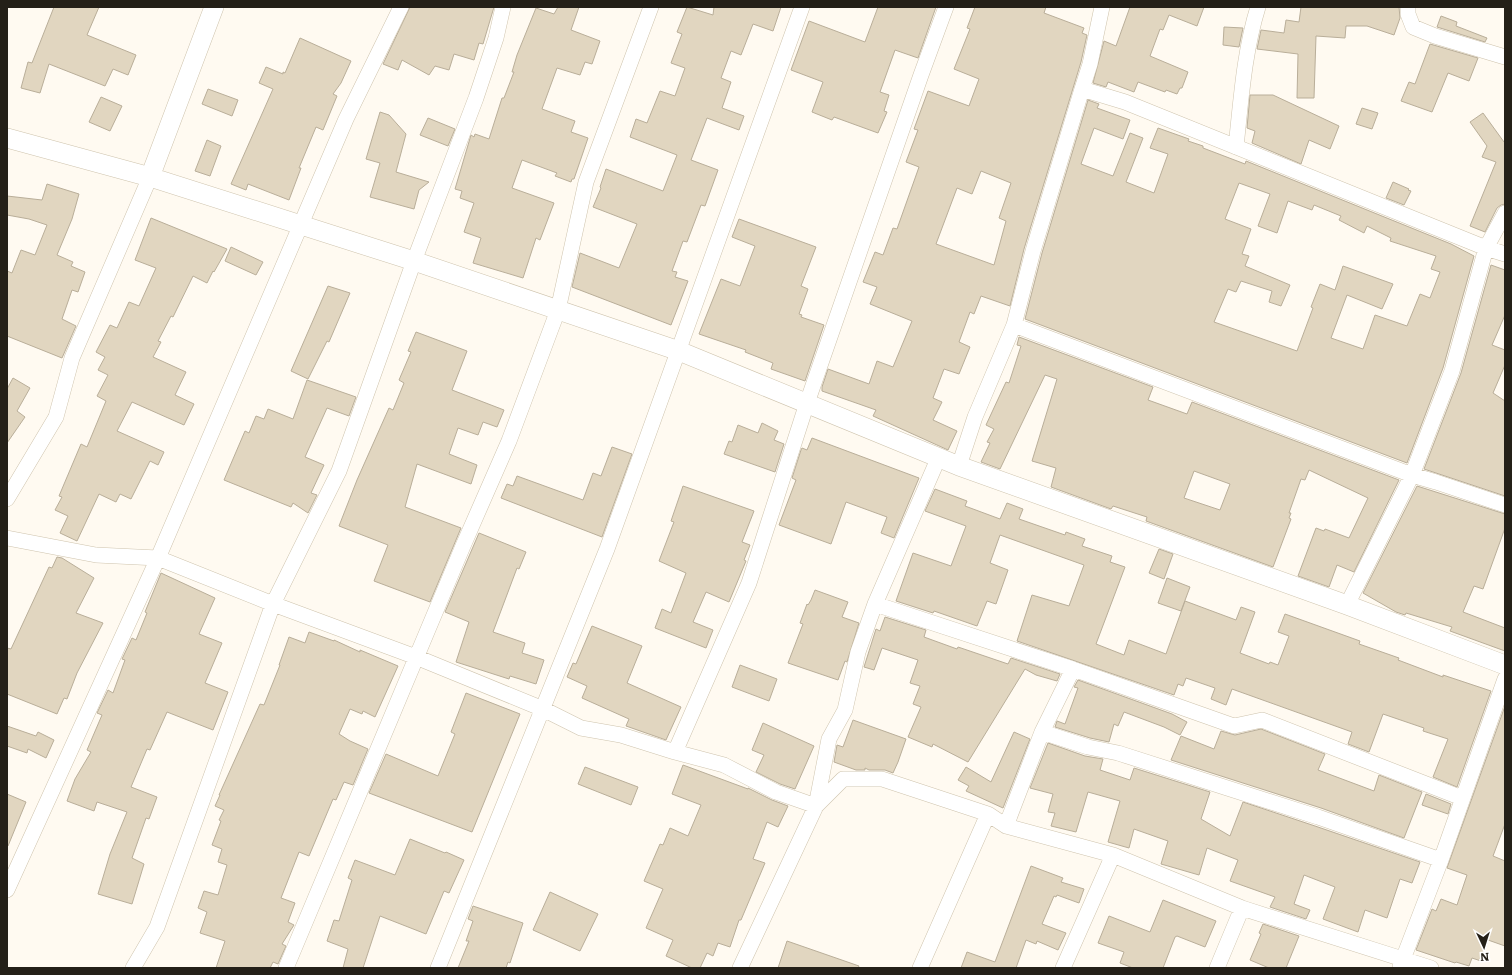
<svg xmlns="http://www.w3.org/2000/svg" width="1512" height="975" font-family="Literata,serif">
  <rect width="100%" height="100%" fill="#fffaf1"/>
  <path fill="#e1d6c0" stroke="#b9ae99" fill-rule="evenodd" d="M54 7H99L87 35 136 55 128 75 113 69 105 86 49 64 40 93 21 88 28 62 32 63Z
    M410 7H494L483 44 479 43 474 60 454 54 449 70 435 66 429 75 402 60 398 70 383 64Z
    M558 7H579L571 30 600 41 592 64 585 62 580 75 557 68 542 109 575 121 571 132 588 138 574 179H572L571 182 555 176 557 173 522 160 512 188 554 203 540 240 536 238 523 278 473 263 481 238 464 232 474 203 460 198 462 191 455 189 471 135 474 137 475 134 489 139 502 98H504L514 72H512L517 55 536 8 554 14Z
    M687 7 713 15 714 7H781L773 31 753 24 741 55 731 51 721 78 731 82 722 108 744 116 739 130 707 118 691 160 718 170 705 206 701 205 687 242 683 241 672 271 677 272 675 277 688 281 671 325 572 287 580 253 619 268 637 224 593 207 601 188 600 187 606 169 663 191 677 155 630 137 636 119 647 123 660 91 675 96 685 68 671 63 682 34 677 32Z
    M878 7H936L918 58 895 50 880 92 889 95 884 111 887 112 878 133 834 117 832 120 812 112 823 82 791 70 809 21 865 42Z
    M975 7H1046L1044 13 1084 28 1082 33 1087 35 1081 62 1024 249 1010 306 981 296 974 314 970 312 959 342 970 347 959 374 944 369 933 398 942 402 933 420 957 431 948 450 873 416 876 410 822 391V387L828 369 869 384 877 361 893 367 912 321 870 304 877 287 863 282 875 252 883 255 893 228 897 229 919 167 906 162 918 130 914 129 928 91 969 106 979 79 954 69 970 29 967 28ZM981 171 1011 183 999 218 1006 221 994 265 936 244 957 188 972 194Z
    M1130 7H1204L1197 26 1169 15 1163 30 1160 29 1150 56 1188 72 1182 88H1180L1177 94 1166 90 1165 92 1138 82 1134 92 1108 82 1106 87 1093 83 1104 41 1116 46Z
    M1301 7H1399L1400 18 1394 35 1367 26H1346L1345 38 1316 36 1314 98H1297L1298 54 1257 49 1261 30 1284 33 1286 20 1299 22Z
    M1441 16 1457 22 1456 26 1487 38 1485 42 1437 27Z
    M1224 27 1243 28 1239 47 1223 45Z
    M300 38 351 61 341 83 333 94 337 96 323 130 316 127 299 168H301L289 200 248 184 246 190 231 184 273 89 259 83 266 67 283 74V72L285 73Z
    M1430 44 1478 58 1469 81 1448 73 1432 112 1401 101 1409 82 1415 84Z
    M208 89 238 100 232 116 202 104Z
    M1250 95H1273L1339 126 1330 149 1309 140 1301 164 1252 143 1255 131 1247 128Z
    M101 97 122 106 110 131 89 122Z
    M1088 100 1099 104 1097 108 1130 120 1123 139 1094 128 1081 164 1113 176 1130 133 1143 138 1126 182 1154 193 1168 154 1150 148 1158 128 1189 139 1188 141 1203 146V148L1245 164 1246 161 1451 244 1474 256 1443 368 1407 463 1025 319 1042 253ZM1239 183 1270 194 1258 226 1277 233 1288 201 1312 210 1314 205 1341 216 1339 220 1364 233 1367 226 1391 238 1390 241 1436 256 1431 269 1440 272 1430 298 1420 294 1407 326 1375 315 1363 349 1331 338 1347 295 1382 309 1393 284 1343 266 1335 290 1320 284 1311 307 1313 308 1297 351 1214 322 1228 289 1236 292 1241 281 1272 291 1269 302 1281 306 1290 285 1245 266 1249 256 1242 254 1251 229 1225 219Z
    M1362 108 1378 113 1372 129 1356 124Z
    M380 112 389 115 406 134 396 172 429 182 419 190 414 209 370 197 380 163 366 159Z
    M1483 113 1504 142 1505 141V204L1501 205 1497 208 1485 232 1470 226 1496 162 1482 157 1487 146 1470 122Z
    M428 118 455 129 448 146 420 135Z
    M207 140 221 146 210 176 195 171Z
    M1393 182 1409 189 1408 190 1411 191 1404 205 1386 198Z
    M47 184 79 194 72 219 57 255 73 262 71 266 85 272 78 292 72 290 62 319 76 326 62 358 7 336V271L12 273 21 250 35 255 47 225 29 219 7 215V196L42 200Z
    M151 218 227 249 214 272 213 271 207 283 193 276 173 317 171 316 158 341 161 342 153 357 186 372 175 395 194 404 184 425 132 402 117 431 164 452 158 465 150 461 131 499 120 494 116 502 99 494 77 541 60 533 68 516 55 510 62 497 59 496 81 444 87 447 106 401 97 396 108 375 98 370 105 357 96 352 110 325 117 328 129 302 139 306 156 268 135 260Z
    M739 219 816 247 801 286 808 289 799 314 802 315 801 317 824 325 805 381 771 369 773 363 745 352 746 350 699 334 721 279 740 286 755 246 732 237Z
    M231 247 263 262 256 275 225 261Z
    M1491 265 1505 270V315L1492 345 1505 350V365L1493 393 1505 401V496L1424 469 1461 373Z
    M328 286 350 293 329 342 327 341 308 379 291 371Z
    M416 332 467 351 452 390 504 410 497 427 483 422 478 435 458 428 449 454 477 465 471 484 417 464 405 507 461 528 430 602 374 581 388 545 339 526 357 480 389 408 393 410 404 383 399 380 411 352 408 351Z
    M1019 337 1153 387 1148 400 1187 414 1192 402 1399 480 1354 572 1337 565 1329 587 1298 576 1316 528 1324 531 1325 529 1349 538 1368 498 1309 470 1305 480 1301 479 1289 513H1291L1289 518 1291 519 1273 567 1146 521 1147 517 1113 506 1111 509 1051 487 1056 468 1032 461 1057 379 1045 375 1000 469 981 462 990 443 987 442 994 429 986 425 1006 382 1009 383 1021 346 1017 345ZM1194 471 1230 484 1220 510 1184 498Z
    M13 378 30 388 17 411 25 417 7 443V389Z
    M307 380 356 397 349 416 327 408 305 457 324 465 311 493 317 495 308 513 293 503 291 507 224 480 245 431 249 433 256 416 264 419 268 409 293 419Z
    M762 423 778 431 774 440 784 444 775 472 724 454 729 441 732 442 738 425 758 433Z
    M812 438 919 478 894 538 881 533 887 517 846 502 831 544 779 525 796 480 792 478 801 450 802 448 807 450Z
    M612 447 632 454 602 537 501 498 507 484 513 486 517 476 583 500 593 473 601 476Z
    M683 486 754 511 742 542 750 545 744 560 746 561 729 602 706 592 693 622 713 630 706 648 655 628 662 609 671 613 686 573 659 561 674 522 671 521Z
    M1417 486 1505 514V528L1483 589 1474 586 1463 612 1505 628V651L1450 631 1452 627 1406 613 1405 615 1396 612 1363 593Z
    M935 489 967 501 965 506 1000 519 1007 503 1023 509 1019 519 1065 535 1066 532 1085 539 1082 546 1112 556 1110 562 1125 567 1096 644 1124 655 1129 640 1166 654 1185 601 1236 620 1241 607 1255 612 1240 653 1269 664 1270 662 1278 665 1289 636 1278 632 1285 614 1360 641 1359 644 1399 658 1398 660 1443 677V675L1491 691 1457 787 1433 777 1448 739 1423 731 1424 728 1383 714 1369 752 1348 744 1352 732 1232 689 1226 705 1211 699 1215 688 1186 678 1183 686 1178 684 1174 695 1017 641 1032 595 1069 606 1084 565 1000 535 990 563 1008 570 996 604 987 601 977 626 934 611 933 613 896 601 913 553 951 566 966 526 925 511Z
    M479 533 526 552 519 569 517 568 493 632 525 643 522 653 544 660 536 684 510 676 509 679 456 662 469 622 445 612Z
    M1159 549 1173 554 1164 579 1149 573Z
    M57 557 62 558 94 578 76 613 103 623 77 673 67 699 64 698 57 714 7 694V648L11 649 49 567 52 568Z
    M161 573 215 598 199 634 222 643 205 683 228 692 213 730 167 712 150 750 147 749 131 787 157 797 149 819 146 818 132 858 144 864 132 904 98 894 110 854 127 812 97 802 94 811 67 801 75 779 91 752 87 750 102 715 97 713 108 690 113 693 125 660 122 659 132 638 136 640 147 613 145 612Z
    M1167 578 1190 587 1181 611 1158 603Z
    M815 590 848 602 842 617 859 623 847 662 845 661 838 680 788 663 803 624 800 623 807 604 808 605 811 600Z
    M885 617 926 630 924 637 957 649 958 647 1008 664 1011 658 1060 674 1057 681 1036 675 1025 669 968 762 933 744 932 747 908 737 921 707 913 704 920 686 910 683 918 660 882 648 874 670 864 667 876 629 880 631Z
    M592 626 642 646 627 683 681 707 666 740 626 726 629 719 582 698 587 686 567 677 573 663 576 664Z
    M309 632 334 641V640L360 652V650L398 666 375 717 363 711 362 714 350 709 339 734 350 741 368 749 353 785 344 782 336 800 333 799 309 856 299 852 281 898 295 903 288 922 294 925 282 944 286 946 278 964 273 962 270 968H216L225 941 200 933 207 912 198 908 204 891 218 895 227 865 218 862 222 849 212 845 221 821 219 820 224 810 215 806 220 795H219L260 704 264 705 280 665H279L289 637 305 643Z
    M740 665 777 679 769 701 732 687Z
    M1078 680 1172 714 1187 722 1180 735 1164 727 1124 712 1118 726 1114 724 1109 742 1090 738 1055 727 1057 721 1065 724 1078 688 1074 687Z
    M466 693 520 714 472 832 369 793 386 754 438 776 455 734 451 732Z
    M1505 706V824L1493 856 1505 861V946L1488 940 1481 961 1472 958 1469 966 1456 962 1455 963 1416 950 1432 909 1436 911 1441 899 1457 905 1467 875 1447 868Z
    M853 720 906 739 898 762 893 773 885 770H869L865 768V770H856L834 762 837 745 843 747Z
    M763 723 814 746 795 789 780 784 756 772 764 755 752 750Z
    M7 726 36 736 38 732 54 740 46 758 28 749 27 753 7 746Z
    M1261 729 1325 754 1318 770 1374 791 1379 775 1422 792 1404 838 1321 808 1171 760 1181 736 1214 749 1221 731 1235 735Z
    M1014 732 1030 739 1003 808 966 791 969 786 958 780 966 767 991 782Z
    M1048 743 1085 756 1103 759 1100 770 1130 780 1134 768 1210 792 1201 819 1230 836 1243 802 1315 826 1420 862 1412 883 1400 879 1387 918 1365 910 1358 932 1323 919 1335 887 1304 875 1294 904 1310 910 1306 919 1270 907 1275 897 1230 881 1238 860 1207 848 1199 875 1161 864 1168 841 1134 829 1129 848 1108 842 1120 801 1088 792 1076 832 1051 826 1055 813 1048 812 1053 794 1030 788Z
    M683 765 748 789V788L772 800 788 806 778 827 767 822 753 859 765 863 741 920H739L730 947 718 943 713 956 707 953 700 968H692L666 956 673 940 646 928 663 889 644 881 660 844 663 845 670 828 688 836 701 805 672 794Z
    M585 767 638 787 631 805 578 784Z
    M7 794 26 802 8 846H7Z
    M1426 794 1451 804 1448 814 1422 805Z
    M410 839 445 853 446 852 464 860 449 893 444 891 426 934 380 916 363 968H343L348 949 327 941 334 920 339 921 352 880 348 878 355 860 395 875Z
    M1031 866 1063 878 1061 882 1084 889 1079 903 1057 895 1056 897 1054 896 1042 924 1066 933 1058 950 1037 941 1036 944 1026 940 1016 968H961L967 952 995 962Z
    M550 892 598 914 580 951 533 930Z
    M1163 900 1216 921 1205 947 1177 936 1175 937 1163 968H1133L1120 963 1124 952 1098 943 1109 916 1150 932Z
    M473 906 523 923 510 963 508 962 506 968H458L469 941H466L473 921 468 919Z
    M1263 924 1299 936 1286 968H1269L1250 960 1261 934 1259 933Z
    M787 941 859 966 858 968H778Z"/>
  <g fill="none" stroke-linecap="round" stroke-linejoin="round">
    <defs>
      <path id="minor" d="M1102 7 1090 64 1082 89 1125 102 1486 248 1505 254
        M1408 7V14L1413 27 1435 36 1505 57
        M1236 147C1241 101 1244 52 1258 7
        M1014 325 1412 475 1436 482 1505 505
        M959 466 975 417 1014 325 1033 251 1082 89
        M7 499 56 417 72 358 150 177
        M7 538 96 555 158 558 273 604 416 657 543 709 581 728 621 735 675 752 724 765 776 792 816 806 843 779H882L988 814 1006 826 1113 855 1242 908 1431 968
        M875 604 1073 669 1234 726 1262 720 1462 798
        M1347 605 1412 475 1452 371 1486 248 1505 213
        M1042 732 1088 747 1118 753 1318 817 1441 860
        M675 752 749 583 807 403 921 75 946 7
        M1006 826 1042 732 1073 669
        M7 890 158 558 346 119 401 7
        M1400 967 1441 860 1505 679
        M133 968 157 927 273 604 339 471 414 261 476 98 496 38 503 7
        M286 968 463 546 509 441 558 310 586 182 651 7
        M438 968 607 549 802 7
        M740 968 816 806 829 739 845 710 858 652 875 604 938 459
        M920 968 988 814
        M1063 968 1113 855
        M1217 968 1242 908"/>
      <path id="tertiary" d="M7 138 150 177 301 225 414 261 679 351 959 466 1347 605 1505 665
        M150 177 214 7"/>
    </defs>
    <use href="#minor" stroke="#cfc4ae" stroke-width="16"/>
    <use href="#tertiary" stroke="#cfc4ae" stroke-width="20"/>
    <use href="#minor" stroke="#fff" stroke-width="15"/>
    <use href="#tertiary" stroke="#fff" stroke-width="19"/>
  </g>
  <rect width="1512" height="975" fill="none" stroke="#242018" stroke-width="16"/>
  <g transform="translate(1484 947) rotate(176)" stroke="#ffffff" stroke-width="3" paint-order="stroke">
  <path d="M0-3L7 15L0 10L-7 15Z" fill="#242018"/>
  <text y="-6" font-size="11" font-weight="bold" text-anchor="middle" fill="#242018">N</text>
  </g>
</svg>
